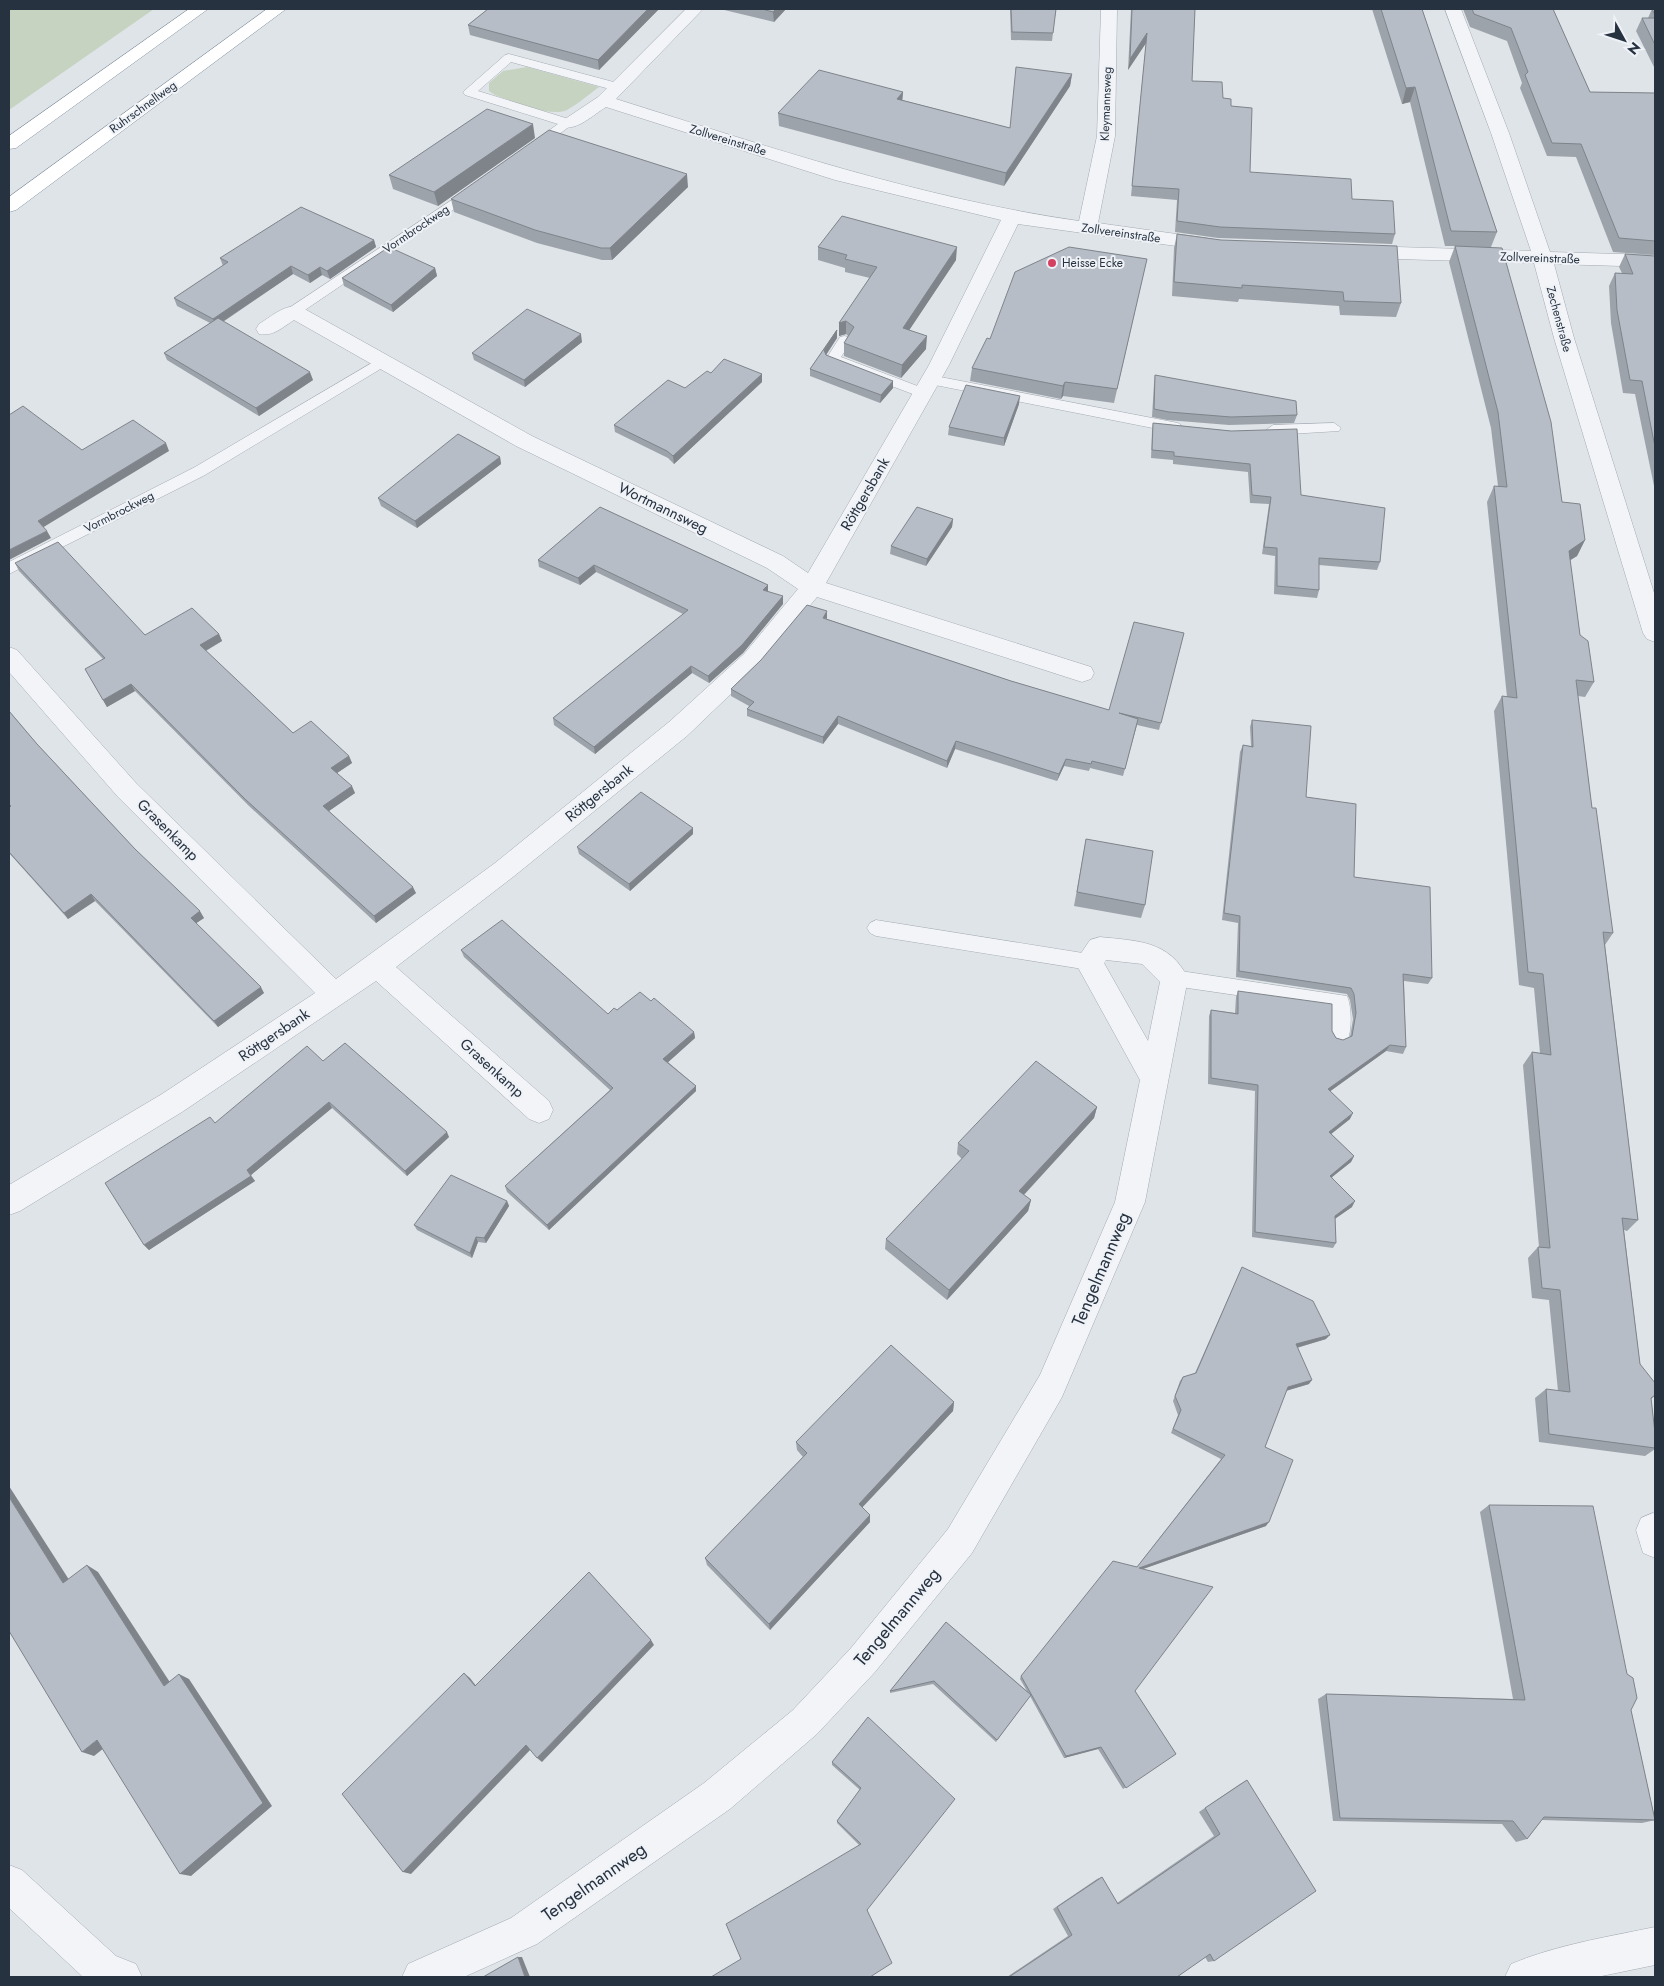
<svg xmlns="http://www.w3.org/2000/svg" width="1664" height="1986" font-family="Jost,sans-serif">
  <rect width="100%" height="100%" fill="#dfe4e9"/>
  <path fill="#c6d3c0" d="M9 9H154L9 110Z
    M527 67 599 87C588 95 578 104 567 110 551 118 511 101 495 95L489 91V83L503 71Z"/>
  <g fill="none" stroke-linecap="round" stroke-linejoin="round">
    <defs>
      <path id="service" d="M509 54 621 84 623 87 617 91 511 62 478 91 572 120 574 123 538 150H530L528 147 530 144 558 124 465 95 463 92 505 55Z
        M473 186 478 187 479 190 478 193 299 314H289L287 311 289 308Z
        M845 336 852 340 841 357 928 390 930 393 928 396H918L828 362 826 359 840 337Z
        M382 357 387 359 389 362 387 365 205 475 9 574V562L195 467Z
        M930 375 1178 423 1185 428 1178 433 925 383 923 380Z
        M1334 423 1341 428 1339 431 1273 435 1266 430 1273 425Z
        M876 920 1089 954 1096 957 1098 962 1096 967 1089 970 876 936 870 933 867 928 870 923Z
        M1174 970 1347 996C1352 1007 1352 1031 1347 1042L1340 1044 1333 1042 1330 1036 1331 1009 1174 986 1167 984 1165 978 1167 972Z"/>
      <path id="minor" d="M686 9H703L616 99C769 147 920 198 1079 221L1097 136 1101 9H1117L1115 136 1098 223 1212 239 1219 241 1222 245 1219 249 1212 251 1018 224 949 365 826 583 1091 667 1094 673 1091 679 1082 682 817 597 760 666 687 736 513 877 396 967 549 1101 553 1110 549 1119 539 1123 529 1119 376 981 182 1112 20 1211 9 1215V1185L162 1094 315 993 118 797 9 672V647L17 650 136 783 336 979 495 863 669 722 744 654 798 589 767 568 516 446 294 320C283 327 273 337 259 334L256 329 259 324C272 316 286 303 301 307L532 436 783 556 808 573 929 365 1001 220 835 180 606 107C593 115 577 131 562 127L559 123 598 97Z
        M1445 9H1461L1509 133 1550 252 1655 255V267L1554 264 1574 338 1655 596V642L1647 639 1643 633 1554 338 1534 263 1362 258 1355 256 1352 252 1355 248 1362 246 1531 251 1491 133Z
        M1100 937C1137 941 1169 940 1188 978L1145 1202 1062 1397 972 1553 875 1672 817 1734 730 1809 537 1944 464 1977H402L408 1964 511 1918 704 1783 793 1710 851 1648 948 1529 1040 1375 1115 1202 1140 1080 1075 962 1090 940ZM1106 960 1142 964 1160 982 1148 1041 1104 963Z
        M1653 1513 1655 1514V1558L1643 1553 1636 1530 1641 1518Z
        M9 1865 22 1870 116 1956 136 1964 142 1977H83L9 1908Z
        M1655 1927V1965L1597 1977H1505L1511 1964C1556 1945 1607 1937 1655 1927Z"/>
      <path id="motorway" d="M189 9H208L16 148 9 149V136Z
        M267 9H286L16 210 9 212V197Z"/>
    </defs>
    <use href="#service" stroke="#a4abb3" stroke-width="1"/>
    <use href="#minor" stroke="#a4abb3" stroke-width="1"/>
    <use href="#motorway" stroke="#8692a0" stroke-width="1"/>
    <use href="#service" fill="#f2f4f7" fill-rule="evenodd"/>
    <use href="#minor" fill="#f2f4f7" fill-rule="evenodd"/>
    <use href="#motorway" fill="#fff" fill-rule="evenodd"/>
  </g>
  <path fill="#9da3aa" d="M488 9H659L599 70 470 35 468 25Z
    M720 9H786L774 22Z
    M1010 9H1056L1052 41 1011 40Z
    M1131 9H1195L1192 81 1223 98 1231 106 1250 172 1352 199 1395 234 1392 244 1218 238 1175 232 1177 200 1131 196 1146 43 1128 70Z
    M1372 9H1422L1497 232 1491 247 1562 502 1585 540 1577 556 1570 560 1580 635 1594 682 1585 697 1578 696 1592 808 1613 933 1605 945 1638 1220 1627 1231 1624 1230 1640 1364 1655 1396 1651 1399 1655 1433V1449L1645 1456 1539 1442 1535 1398 1546 1389 1558 1391 1549 1300 1532 1298 1528 1258 1538 1247H1539L1523 1065 1532 1052 1540 1053 1534 988 1519 985 1494 711 1502 696 1507 697 1487 502 1494 486H1498L1491 428 1449 262 1455 246H1445L1410 102 1402 104Z
    M1463 9H1553L1590 92 1655 93V255L1613 252 1576 157 1547 156 1520 88 1522 83 1507 41 1470 27Z
    M1652 9H1655V69L1636 31 1642 18H1648Z
    M1072 74 1070 86 1004 186 779 126 778 113 903 92 902 100 1010 128Z
    M535 138 438 206 393 189 389 175Z
    M688 187 612 260H602L537 243 454 212 451 199Z
    M1177 234 1401 303 1396 317 1340 315 1339 306 1239 299 1238 302 1172 296 1174 248Z
    M374 240 376 247 330 279 322 275 310 283 293 274 223 322 313 380 259 416 167 360 164 353 210 323 177 306 174 298 223 266 220 258Z
    M818 247 956 260 909 330 926 349 901 378 844 356V343L848 336 846 334 839 336V323L870 278 845 272V268L818 260Z
    M1625 254 1655 256V487L1654 486 1635 394 1623 393 1611 323 1609 286 1615 273H1622L1619 267Z
    M435 268 437 276 393 312 344 286 342 278Z
    M1144 272 1114 403 1063 396 1061 399 970 381 972 368 990 339Z
    M837 330V338L826 355 893 388 880 403 810 376V369Z
    M582 342 525 387 474 360 472 353Z
    M711 373 762 374V382L674 464 668 458 615 432 614 425 685 388Z
    M1155 375 1297 415 1294 423 1229 425 1167 420 1152 417 1154 383Z
    M1019 404 1004 446 948 435 949 427Z
    M1153 423 1231 431 1301 495 1380 562 1377 570 1319 565V590L1317 598 1274 594 1275 556 1262 554 1269 504 1250 503 1248 472 1173 464V460L1151 458 1152 431Z
    M500 457 501 464 417 528 381 506 378 498Z
    M600 507 768 585V591L783 604 743 653 709 683 692 673 595 754 554 725 553 718 683 614 596 572 580 585 539 567 538 560Z
    M953 519 952 527 926 566 890 554 891 546Z
    M15 563 145 635 219 634 222 641 206 651 293 733 349 756 352 763 337 773 355 793 329 811 416 893 376 923 249 806 135 691 107 707 85 669 103 659 19 571Z
    M827 619 1011 681 1109 710 1184 633 1159 730 1137 725 1123 776 1090 768 1089 771 1064 766 1057 781 955 749 947 768 838 724 823 744 747 716V709L749 706 731 696V689L761 660Z
    M9 711 37 744 135 849 204 918 196 923 264 993 218 1027 95 901 68 919 9 853V808L10 807 9 805Z
    M1252 720 1306 797 1354 877 1432 978 1428 984 1404 981 1406 1047 1403 1054 1386 1051 1330 1091 1350 1119 1331 1134 1354 1156 1351 1162 1332 1177 1352 1207 1335 1218 1336 1243 1333 1248 1252 1237 1255 1091 1208 1084 1209 1016 1211 1010 1235 1013 1236 997 1238 991 1332 1031 1336 1038 1343 1040 1350 1037 1353 1019 1350 1000 1347 994 1236 977 1238 923 1222 920 1240 752 1243 745 1251 746 1250 727Z
    M693 828V834L630 891 579 854 577 847Z
    M1086 839 1145 905 1141 918 1074 906Z
    M461 950 608 1014 617 1010 651 1001 694 1032 695 1038 668 1062 696 1086V1091L549 1230 507 1192 505 1186 610 1090 464 957Z
    M323 1061 449 1137 407 1176 332 1108 251 1175 255 1181 149 1250 144 1245Z
    M1097 1107 1094 1118 1024 1195 1031 1200 1028 1211 947 1300 885 1249 886 1239 962 1159 957 1154 958 1143Z
    M507 1201 509 1206 486 1243 478 1242 472 1258 417 1230 414 1225Z
    M1242 1267 1326 1339 1297 1348 1309 1384 1286 1391 1265 1447 1266 1526 1143 1569 1135 1691 1176 1754 1123 1789 1098 1749 1064 1758 1030 1696 996 1742 933 1684 890 1693V1691L946 1622 1027 1691 1020 1679 1021 1676 1137 1567 1221 1459 1171 1433 1178 1415 1173 1401 1180 1381 1183 1377 1195 1373Z
    M954 1402 953 1411 862 1507 870 1515V1522L770 1630 707 1565 705 1558 803 1457 797 1450 796 1442Z
    M1489 1505 1631 1710 1655 1820 1642 1823 1542 1820 1527 1839 1516 1842 1502 1824 1333 1821 1318 1699 1326 1694 1513 1699 1480 1512Z
    M868 1717V1911L741 1959 859 1845 837 1823V1821L860 1790 832 1765V1762Z
    M1247 1780 1214 1961 1208 1962 1205 1957 1177 1977H1007L1068 1936 1053 1909 1097 1879 1102 1877 1117 1903 1214 1836 1199 1812 1240 1784Z"/>
  <path fill="#7f848b" d="M648 9H659L599 70 598 60Z
    M776 9H786L774 22 773 12Z
    M1147 33 1146 43 1128 70 1130 59Z
    M1072 74 1070 86 1004 186 1006 173Z
    M1415 87 1410 102 1402 104 1406 88Z
    M903 92 902 104 897 99Z
    M533 124 535 138 438 206 434 192Z
    M687 174 688 187 612 260 610 248Z
    M374 240 376 247 330 279 327 271Z
    M957 247 956 260 902 341 903 328Z
    M291 266 293 274 216 326 213 319Z
    M320 267 322 275 310 283 308 275Z
    M435 268 437 276 393 312 391 305Z
    M846 321V334L839 336V323Z
    M837 330V338L824 358V350Z
    M581 334 582 342 525 387 524 380Z
    M927 336 926 349 901 378 902 365Z
    M310 372 313 380 259 416 256 408Z
    M762 374V382L674 464 673 456Z
    M893 381V388L880 403 881 395Z
    M1065 382 1063 396 1061 399 1063 386Z
    M1020 396 1019 404 1004 446V438Z
    M166 443 169 451 42 528 38 521Z
    M500 457 501 464 417 528 415 521Z
    M953 519 952 527 926 566 927 559Z
    M47 531 51 538 9 560V550Z
    M1585 540 1577 556 1561 566 1569 551Z
    M594 565 596 572 580 585 578 578Z
    M768 585V593L763 590Z
    M783 596V604L743 653 709 683 708 676Z
    M827 611V619L823 618Z
    M219 634 222 641 203 652 200 645Z
    M691 666 692 673 595 754 594 747Z
    M131 684 135 691 107 707 103 700Z
    M838 716V724L823 744V737Z
    M956 741 955 749 947 768V761Z
    M349 756 352 763 334 775 331 768Z
    M1066 759 1064 766 1057 781 1059 774Z
    M352 786 355 793 326 813 323 806Z
    M693 828V834L630 891 629 884Z
    M413 887 416 893 376 923 374 916Z
    M91 894 95 901 68 919 64 913Z
    M200 911 204 918 195 924 191 918Z
    M261 987 264 993 218 1027 214 1021Z
    M694 1032 695 1038 665 1065 663 1059Z
    M1390 1045 1386 1051 1325 1095 1328 1089Z
    M696 1086V1091L549 1230 547 1225Z
    M329 1102 332 1108 251 1175 247 1170Z
    M1097 1107 1094 1118 1017 1202 1019 1191Z
    M1353 1113 1350 1119 1326 1138 1329 1132Z
    M447 1132 449 1137 407 1176 405 1171Z
    M1354 1156 1351 1162 1327 1181 1330 1176Z
    M251 1176 255 1181 149 1250 144 1245Z
    M1031 1200 1028 1211 947 1300 949 1290Z
    M507 1201 509 1206 486 1243 484 1238Z
    M1355 1201 1352 1207 1332 1221 1335 1216Z
    M476 1237 478 1242 472 1258 470 1253Z
    M1330 1335 1326 1339 1292 1349 1296 1344Z
    M1312 1380 1309 1384 1285 1391 1288 1387Z
    M954 1402 953 1411 859 1511V1504Z
    M9 1486 75 1589 63 1583 9 1497Z
    M870 1515V1522L770 1630 769 1624Z
    M1269 1522 1266 1526 1137 1571 1139 1568Z
    M87 1565 98 1572 175 1690 164 1686Z
    M651 1640 654 1645 542 1762 537 1758Z
    M464 1673 470 1678 480 1691 475 1686Z
    M179 1674 189 1679 272 1806 191 1876 180 1874Z
    M97 1740 109 1744 94 1756 82 1752Z
    M526 1745 531 1749 411 1874 403 1872Z
    M1101 1747 1098 1749 1064 1758 1066 1756Z
    M518 1957H522L530 1977H525Z"/>
  <path fill="#b6bdc6" stroke="#7f848b" d="M488 9H648L598 60 468 25Z
    M762 9H776L773 12Z
    M1011 9H1056L1053 33 1012 32Z
    M1132 9H1195L1192 81 1222 82 1223 98 1231 99V106L1252 108 1250 172 1351 179 1352 199 1393 201 1395 234 1220 227 1177 221 1179 189 1132 186 1147 33 1130 59Z
    M1381 9H1422L1497 232 1451 231 1415 87 1406 88Z
    M1472 9H1553L1590 92 1655 93V241L1619 238 1581 144 1552 143 1525 75 1528 72 1511 28 1474 14Z
    M1652 9H1655V15Z
    M1642 18H1655V45Z
    M1016 67 1072 74 1006 173 778 113 819 70 903 92 897 99 1010 128Z
    M487 109 533 124 434 192 389 175Z
    M549 130 687 174 610 248H601L535 230 451 199Z
    M301 207 374 240 327 271 320 267 308 275 291 266 213 319 174 298 228 262 220 258Z
    M842 216 957 247 903 328 927 336 902 365 844 343 854 327 846 321 839 323 877 267 845 259 847 255 818 247Z
    M1177 234 1221 240 1397 246 1401 303 1344 301 1343 292 1242 285V288L1174 282Z
    M1455 246 1502 248 1551 422 1562 502 1580 504 1585 540 1569 551 1580 635 1588 641 1594 682 1576 680 1592 808H1596L1613 933 1603 932 1638 1220 1622 1218 1640 1364 1655 1383V1395L1651 1398 1655 1433V1448L1549 1434 1546 1389 1570 1392 1560 1290 1542 1288 1538 1247 1550 1248 1532 1052 1551 1055 1543 974 1528 972 1502 696 1517 698 1494 486 1507 487 1498 412Z
    M389 247 435 268 391 305 342 278Z
    M1069 247 1147 259 1117 389 1065 382 1063 386 972 368 987 338 990 339 1015 272Z
    M1625 254 1655 256V447L1642 381 1630 380 1617 310 1615 273 1633 274Z
    M527 309 581 334 524 380 472 353Z
    M218 318 310 372 256 408 164 353Z
    M837 330 824 350 826 355 893 381 881 395 810 369Z
    M724 359 762 374 673 456 667 451 614 425 668 380 685 388 707 371 711 373Z
    M1155 375 1296 401 1297 415 1231 417 1169 412 1154 409Z
    M966 385 1020 396 1004 438 949 427Z
    M23 406 82 450 133 420 166 443 38 521 47 531 9 550V415Z
    M1153 423 1231 431 1297 429 1301 495 1385 508 1380 562 1319 558V590L1277 586V548L1264 547 1271 497 1252 495 1250 464 1174 456V452L1152 450Z
    M458 434 500 457 415 521 378 498Z
    M600 507 768 585 763 590 783 596 742 645 708 676 691 666 594 747 553 718 688 610 594 565 578 578 538 560Z
    M917 507 953 519 927 559 891 546Z
    M58 542 145 635 192 608 219 634 200 645 293 733 311 721 349 756 331 768 352 786 323 806 413 887 374 916 245 799 131 684 103 700 85 669 105 658 15 563Z
    M807 605 827 611 823 618 1011 681 1109 710 1134 622 1184 633 1161 723 1119 713 1138 719 1125 769 1092 761 1091 764 1066 759 1059 774 956 741 947 761 838 716 823 737 747 709 754 702 731 689 761 660Z
    M9 711 37 744 135 849 200 911 191 918 261 987 214 1021 91 894 64 913 9 852V808L11 806 9 804Z
    M1252 720 1311 726 1306 797 1356 804 1354 877 1430 887 1432 978 1403 974 1406 1047 1390 1045 1328 1089 1353 1113 1329 1132 1354 1156 1330 1176 1355 1201 1335 1216 1336 1243 1255 1232 1258 1085 1211 1078V1010L1238 1014V991L1332 1004V1031L1336 1038 1343 1040 1352 1036 1356 1013 1354 994 1351 988 1239 971 1240 916 1224 913 1243 745 1253 747Z
    M641 792 693 828 629 884 577 847Z
    M1086 839 1153 851 1145 905 1077 892Z
    M502 920 608 1014 614 1008 617 1010 640 992 651 1001 654 998 694 1032 663 1059 696 1086 547 1225 505 1186 613 1088 461 950Z
    M345 1043 447 1132 405 1171 329 1102 247 1170 251 1176 144 1245 105 1183 210 1117 215 1123 307 1046 323 1061Z
    M1036 1061 1097 1107 1019 1191 1031 1200 949 1290 886 1239 969 1151 958 1143Z
    M451 1175 507 1201 484 1238 476 1237 470 1253 414 1225Z
    M1242 1267 1313 1301 1330 1335 1296 1344 1312 1380 1288 1387 1265 1447 1293 1460 1269 1522 1139 1568 1213 1587 1135 1691 1176 1754 1126 1788 1101 1747 1066 1756 1021 1676 1113 1561 1137 1567 1225 1455 1173 1429 1181 1410 1175 1396 1183 1377 1196 1373Z
    M891 1345 954 1402 859 1504 870 1515 769 1624 705 1558 807 1453 796 1442Z
    M9 1497 63 1583 87 1565 164 1686 179 1674 263 1803 180 1874 97 1740 82 1752 9 1631Z
    M1489 1505 1593 1506 1627 1674 1633 1678 1637 1698 1631 1710 1655 1820 1544 1817 1527 1839 1513 1821 1340 1818 1326 1694 1525 1700Z
    M589 1572 651 1640 537 1758 526 1745 403 1872 342 1794 464 1673 475 1686Z
    M946 1622 1031 1695 997 1740 934 1681 890 1691Z
    M868 1717 955 1799 867 1910 892 1963 870 1977H711L741 1959 726 1924 861 1844 837 1821 861 1788 832 1762Z
    M1247 1780 1316 1891 1214 1961 1210 1954 1177 1977H1009L1072 1935 1057 1907 1102 1877 1118 1904 1220 1834 1205 1808Z
    M518 1957 525 1977H483Z"/>
  <circle fill="#d34060" stroke="#eff2f6" stroke-width="2" cx="1052" cy="263" r="5"/>
  <g text-anchor="middle" dominant-baseline="central" stroke-width="4" stroke-linejoin="round" paint-order="stroke">
    <g font-size="12" fill="#273241" stroke="#eff2f6">
      <text transform="translate(1106 104) rotate(-88)">Kleymannsweg</text>
      <text transform="translate(143 107) rotate(-36)">Ruhrschnellweg</text>
      <text transform="translate(728 140) rotate(17)">Zollvereinstraße</text>
      <text transform="translate(416 229) rotate(-34)">Vormbrockweg</text>
      <text transform="translate(1121 233) rotate(8)">Zollvereinstraße</text>
      <text transform="translate(1540 258) rotate(2)">Zollvereinstraße</text>
      <text transform="translate(1559 319) rotate(75)">Zechenstraße</text>
      <text transform="translate(119 512) rotate(-27)">Vormbrockweg</text>
    </g>
    <g font-size="12" fill="#273241" stroke="#eff2f6" text-anchor="start">
      <text x="1062" y="263">Heisse Ecke</text>
    </g>
    <g font-size="15" fill="#273241" stroke="#eff2f6">
      <text transform="translate(865 494) rotate(-60)">Röttgersbank</text>
      <text transform="translate(663 508) rotate(26)">Wortmannsweg</text>
      <text transform="translate(599 793) rotate(-39)">Röttgersbank</text>
      <text transform="translate(168 830) rotate(45)">Grasenkamp</text>
      <text transform="translate(274 1035) rotate(-34)">Röttgersbank</text>
      <text transform="translate(492 1068) rotate(42)">Grasenkamp</text>
    </g>
    <g font-size="18" fill="#273241" stroke="#eff2f6">
      <text transform="translate(1101 1269) rotate(-67)">Tengelmannweg</text>
      <text transform="translate(897 1617) rotate(-50)">Tengelmannweg</text>
      <text transform="translate(594 1882) rotate(-35)">Tengelmannweg</text>
    </g>
  </g>
  <rect width="1664" height="1986" fill="none" stroke="#273241" stroke-width="20"/>
  <g transform="translate(1624 40) rotate(130)" stroke="#eff2f6" stroke-width="4" paint-order="stroke">
  <path d="M0-4L9 19L0 12L-9 19Z" fill="#273241"/>
  <text y="-8" font-size="14" font-weight="bold" text-anchor="middle" fill="#273241">N</text>
  </g>
</svg>
